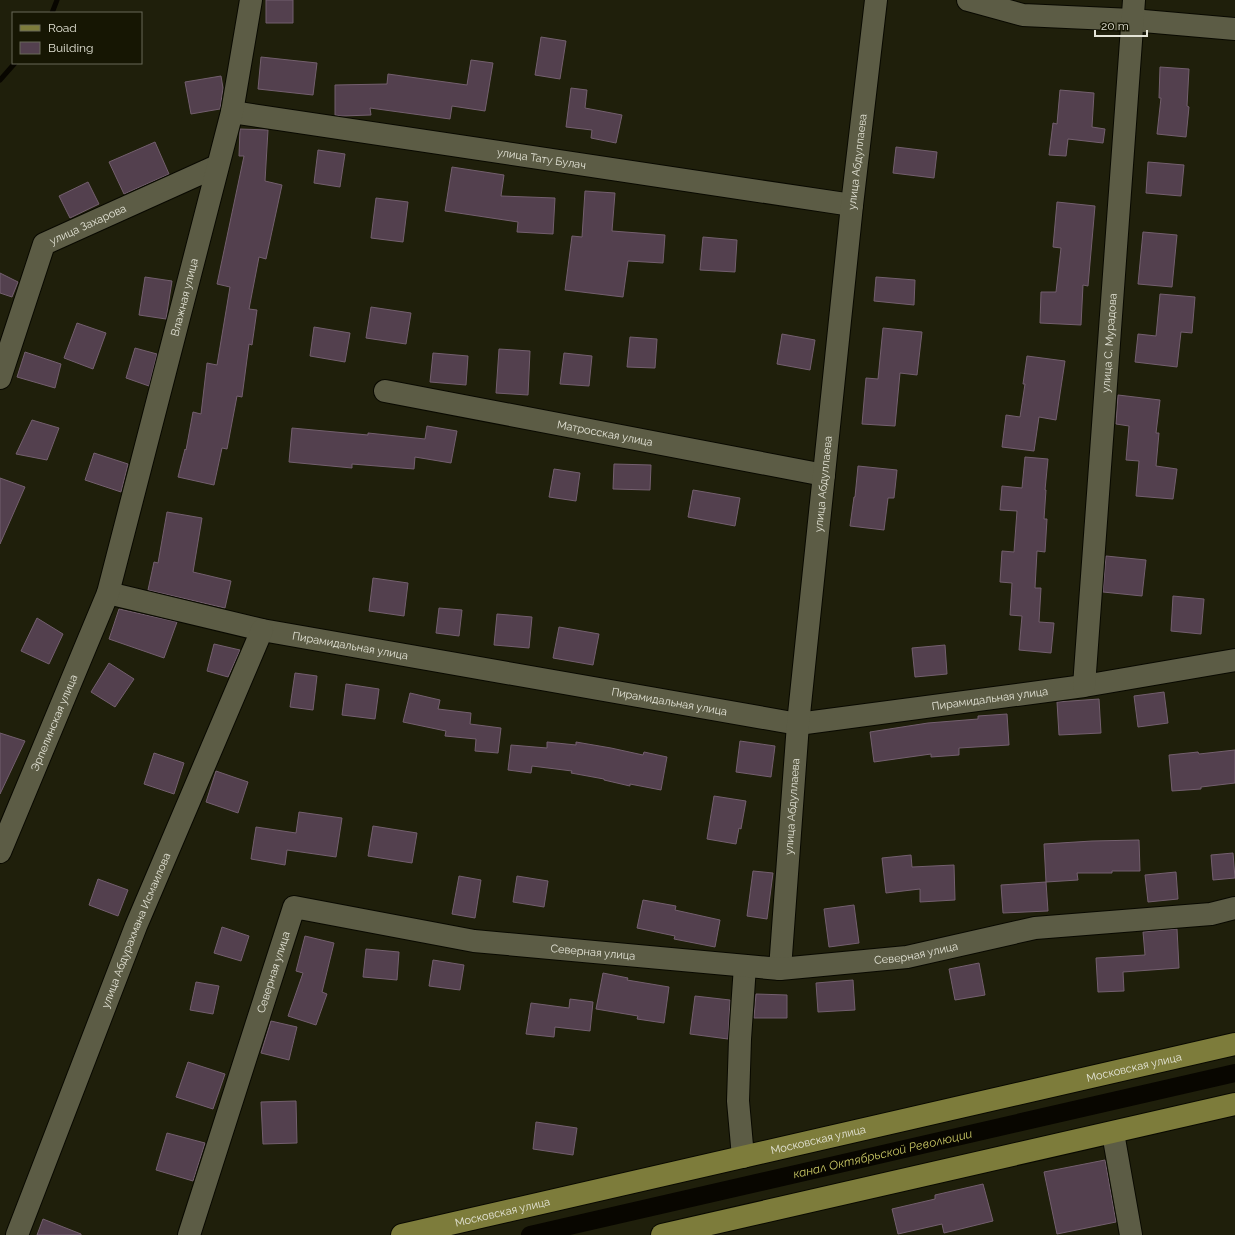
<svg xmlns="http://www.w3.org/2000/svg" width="1235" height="1235" font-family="Raleway,sans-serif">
  <rect width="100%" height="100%" fill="#1f1f0b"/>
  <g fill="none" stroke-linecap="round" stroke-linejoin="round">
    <path stroke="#080600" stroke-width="5" d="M52 13 57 0
      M0 80 15 63"/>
    <path stroke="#080600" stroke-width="18" id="s1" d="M530 1235 1235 1073"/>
  </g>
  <path fill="#53404e" stroke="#735f6e" d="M266 0H293V23H266Z
    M541 37 566 41 560 79 535 75Z
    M261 57 317 63 313 95 258 89Z
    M471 60 493 63 485 111 452 106 450 119 370 108 371 115 342 116 335 115V85L387 84 388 74 467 85Z
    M1160 67 1189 69 1187 106 1189 107 1186 137 1157 134 1161 98H1159Z
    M221 76 223 88 220 109 191 114 185 82Z
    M571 88 587 90 585 108 622 115 616 143 591 138 592 130 566 127Z
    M1060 90 1094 93 1092 127 1105 129 1103 143 1068 139 1066 156 1049 155 1053 123 1057 124Z
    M240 129 268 130 265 181 282 185 266 259 259 257 249 309 257 310 252 345 249 344 242 397 237 396 227 449 222 448 214 485 178 477 185 449 186 450 193 412 201 414 207 363 217 365 230 287 217 284 244 156H239Z
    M155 142 169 174 124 194 109 162Z
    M896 147 937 152 934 178 893 173Z
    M318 150 345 154 340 187 314 183Z
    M1148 162 1184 165 1181 196 1146 193Z
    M452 167 504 175 501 196 555 198 553 234 517 232 518 222 445 211Z
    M88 182 99 204 70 218 59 196Z
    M585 191 615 193 612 231 665 235 663 263 628 261 623 297 565 290 572 236 582 237Z
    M376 198 408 202 403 242 371 238Z
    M1057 202 1095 206 1088 286 1083 285 1081 325 1040 323 1041 292H1056L1061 248 1053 247Z
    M1143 232 1177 235 1172 287 1138 284Z
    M703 237 737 240 735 272 700 270Z
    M0 273 18 282 12 297 0 293Z
    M145 277 172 281 166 319 139 315Z
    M876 277 915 280 914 305 874 301Z
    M1160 294 1195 297 1192 333 1181 332 1177 367 1135 362 1138 334 1156 336Z
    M371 307 411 313 406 344 366 338Z
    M77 323 106 333 93 369 64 358Z
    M314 327 350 333 345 362 310 356Z
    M883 328 922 332 917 375 900 373 895 426 862 424 866 378 878 379Z
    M782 334 815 340 810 370 777 364Z
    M630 337 657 339 655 368 627 367Z
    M135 348 157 354 149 386 126 378Z
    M499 349 530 351 528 395 496 393Z
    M25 352 61 364 55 388 17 377Z
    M433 353 468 356 466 385 430 382Z
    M564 353 592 356 589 386 560 384Z
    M1027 356 1065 361 1056 420 1039 417 1034 451 1002 447 1006 415 1020 417 1025 384H1023Z
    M1118 395 1160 400 1156 433H1159L1156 466 1177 469 1173 499 1136 496 1139 461 1126 460 1129 426 1116 424Z
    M32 420 59 428 47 460 16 454Z
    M427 426 457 431 451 463 415 457 414 469 352 464V468L289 462 292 428 368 435V433L425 439Z
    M94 453 128 464 121 492 85 480Z
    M1025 457 1048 459 1045 490H1046L1044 519H1047L1045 552 1037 551 1035 588H1041L1039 622 1054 623 1051 653 1019 650 1022 616 1010 615 1012 583 1000 582 1002 551 1014 552 1017 511 1000 510 1002 486 1022 488Z
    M614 464 651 465 650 490 613 489Z
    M858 466 897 470 894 498H888L884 530 850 526 854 497H855Z
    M554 469 580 473 576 501 549 497Z
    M0 478 25 487 0 544Z
    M693 490 740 498 735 526 688 517Z
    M167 512 202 518 193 572 231 581 225 608 148 590 154 562 158 563Z
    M1106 556 1146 560 1142 596 1103 592Z
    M373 578 408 583 404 616 369 611Z
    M1173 596 1204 599 1201 634 1171 631Z
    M439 608 462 610 459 636 436 633Z
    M119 609 177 622 164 658 109 639Z
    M497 614 532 617 529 648 494 645Z
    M37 618 63 634 49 664 21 651Z
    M559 627 599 634 593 665 553 658Z
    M214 644 240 650 228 677 207 671Z
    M945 645 947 674 915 677 912 648Z
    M109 663 134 679 115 707 91 692Z
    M295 673 317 676 313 710 290 707Z
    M346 684 379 689 375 719 342 715Z
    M1164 692 1168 723 1138 727 1134 696Z
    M410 693 440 700 438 709 471 713 470 724 501 728 498 753 475 751 476 739 445 736 446 731 403 722Z
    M1099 699 1101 733 1059 735 1057 702Z
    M1007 714 1009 745 959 748V755L931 757V754L874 762 870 732 928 723 978 719V716Z
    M0 733 25 741 0 794Z
    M740 741 775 746 771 777 736 772Z
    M547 742 576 745V742L611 748 643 755 644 752 667 757 661 790 630 784V786L604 780V779L571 773 572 771 532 766 531 773 508 770 511 745 547 748Z
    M1235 750V783L1201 787V789L1172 791 1169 755 1198 752 1199 754Z
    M154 753 184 763 174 794 144 784Z
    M216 771 248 782 238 813 206 802Z
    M714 796 746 801 741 829 739 828 736 844 707 839Z
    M299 812 342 818 336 857 287 850 285 865 251 859 256 827 296 833Z
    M373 826 417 833 412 863 368 856Z
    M1139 840 1140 871H1112V873H1077L1078 880 1046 882 1044 844 1092 841Z
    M1233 853 1235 878 1213 880 1211 855Z
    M911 855 912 867 954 865 955 900 920 902V889L886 893 882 858Z
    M753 871 773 873 767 919 747 916Z
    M1176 872 1178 899 1148 902 1145 875Z
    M459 876 481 880 475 918 452 914Z
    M517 876 548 881 544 907 513 902Z
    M98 879 128 890 118 916 89 905Z
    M1046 882 1048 911 1003 913 1001 885Z
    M643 900 676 906 675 910 720 920 715 947 674 939 675 936 637 928Z
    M854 905 859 943 829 947 824 909Z
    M222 927 249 936 241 961 214 953Z
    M1177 929 1179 968 1123 972 1124 991 1098 992 1096 958 1145 955 1143 932Z
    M305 936 334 943 322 992 327 994 316 1025 288 1016 303 973 296 971Z
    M366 949 399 952 397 980 363 977Z
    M433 960 464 965 460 990 429 986Z
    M979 963 985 995 955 1000 949 969Z
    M603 973 628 978 627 980 669 987 664 1023 637 1019 638 1016 596 1009Z
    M853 980 855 1010 818 1012 816 983Z
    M196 982 219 986 213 1014 190 1010Z
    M756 994 787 995V1018H754Z
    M695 996 730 1000 728 1039 690 1034Z
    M570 999 593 1002 590 1031 555 1027 554 1037 526 1034 531 1003 569 1008Z
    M271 1021 297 1027 289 1060 261 1053Z
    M188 1062 225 1074 213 1109 176 1097Z
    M296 1101 297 1143 263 1144 261 1102Z
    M536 1122 577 1128 573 1155 533 1149Z
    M167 1133 205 1143 193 1181 156 1170Z
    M1105 1160 1116 1222 1057 1234 1044 1172Z
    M983 1184 993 1221 944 1233 942 1224 898 1234 892 1209 935 1199V1195Z
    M43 1219 81 1234V1235H37Z"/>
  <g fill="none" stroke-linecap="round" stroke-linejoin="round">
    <defs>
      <g id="minor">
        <path d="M968 0 1023 15 1132 20 1235 29"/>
        <path id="s2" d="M232 112 852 205"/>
        <path id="s3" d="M0 378 44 244 217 166"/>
        <path id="s4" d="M385 391 824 475"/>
        <path id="s5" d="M108 593 262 630 798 724 1084 686 1235 660"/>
        <path id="s6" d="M1084 686 1134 0"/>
        <path id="s7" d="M0 852 108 593 232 112 251 0"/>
        <path id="s8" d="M780 969 798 724 852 205 876 0"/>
        <path d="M1113 1133 1131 1235"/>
        <path d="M743 1157 738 1101 740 1039 745 966"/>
        <path id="s9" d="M17 1235 136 926 262 630"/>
        <path id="s10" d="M189 1235 294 907 474 941 780 969 907 957 1035 928 1211 914 1235 908"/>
      </g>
      <g id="major">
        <path id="s11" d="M402 1235 1235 1044"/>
        <path d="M662 1235 1235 1104"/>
      </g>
    </defs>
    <use href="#minor" stroke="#090900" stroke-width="24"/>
    <use href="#major" stroke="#090900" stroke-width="24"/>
    <use href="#minor" stroke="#5c5c45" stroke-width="22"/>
    <use href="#major" stroke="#7d7c3b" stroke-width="22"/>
  </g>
  <g text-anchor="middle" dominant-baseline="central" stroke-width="3" stroke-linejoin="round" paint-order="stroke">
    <g font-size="11" fill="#e4e4d7" stroke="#161603">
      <text stroke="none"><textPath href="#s2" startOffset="313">улица Тату Булач</textPath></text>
      <text stroke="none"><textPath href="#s8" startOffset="811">улица Абдуллаева</textPath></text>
      <text stroke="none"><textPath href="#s3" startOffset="189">улица Захарова</textPath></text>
      <text stroke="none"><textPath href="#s7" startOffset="586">Влажная улица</textPath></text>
      <text stroke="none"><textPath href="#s6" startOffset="344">улица С. Мурадова</textPath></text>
      <text stroke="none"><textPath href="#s4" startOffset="224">Матросская улица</textPath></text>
      <text stroke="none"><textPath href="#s8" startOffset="487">улица Абдуллаева</textPath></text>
      <text stroke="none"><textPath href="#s5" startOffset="248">Пирамидальная улица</textPath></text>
      <text stroke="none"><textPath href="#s5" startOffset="896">Пирамидальная улица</textPath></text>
      <text stroke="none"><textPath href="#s5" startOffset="572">Пирамидальная улица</textPath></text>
      <text stroke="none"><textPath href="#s7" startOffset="140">Эрпелинская улица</textPath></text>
      <text stroke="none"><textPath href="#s8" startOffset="163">улица Абдуллаева</textPath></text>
      <text stroke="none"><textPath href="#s9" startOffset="327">улица Абдурахмана Исмаилова</textPath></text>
      <text stroke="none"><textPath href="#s10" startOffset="647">Северная улица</textPath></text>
      <text stroke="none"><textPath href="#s10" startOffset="972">Северная улица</textPath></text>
      <text stroke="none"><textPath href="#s10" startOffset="276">Северная улица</textPath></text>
      <text stroke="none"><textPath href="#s11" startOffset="751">Московская улица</textPath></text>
      <text stroke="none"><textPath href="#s11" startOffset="427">Московская улица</textPath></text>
      <text stroke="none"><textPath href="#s11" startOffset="103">Московская улица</textPath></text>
    </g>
    <g font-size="12" font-style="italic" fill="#cac864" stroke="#161603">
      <text stroke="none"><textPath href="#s1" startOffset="362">канал Октябрьской Революции</textPath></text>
    </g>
  </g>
  <rect x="12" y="12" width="130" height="52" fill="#161603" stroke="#686858"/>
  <rect x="20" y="25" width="20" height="6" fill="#7d7c3b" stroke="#686858"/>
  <text x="48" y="32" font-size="12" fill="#e4e4d7">Road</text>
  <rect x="20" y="42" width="20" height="12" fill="#53404e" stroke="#686858"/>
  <text x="48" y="52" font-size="12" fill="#e4e4d7">Building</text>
  <path d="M1095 30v6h52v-6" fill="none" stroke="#e4e4d7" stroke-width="2"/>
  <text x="1101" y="30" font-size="12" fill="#e4e4d7" stroke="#161603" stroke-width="3" paint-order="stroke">20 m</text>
</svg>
